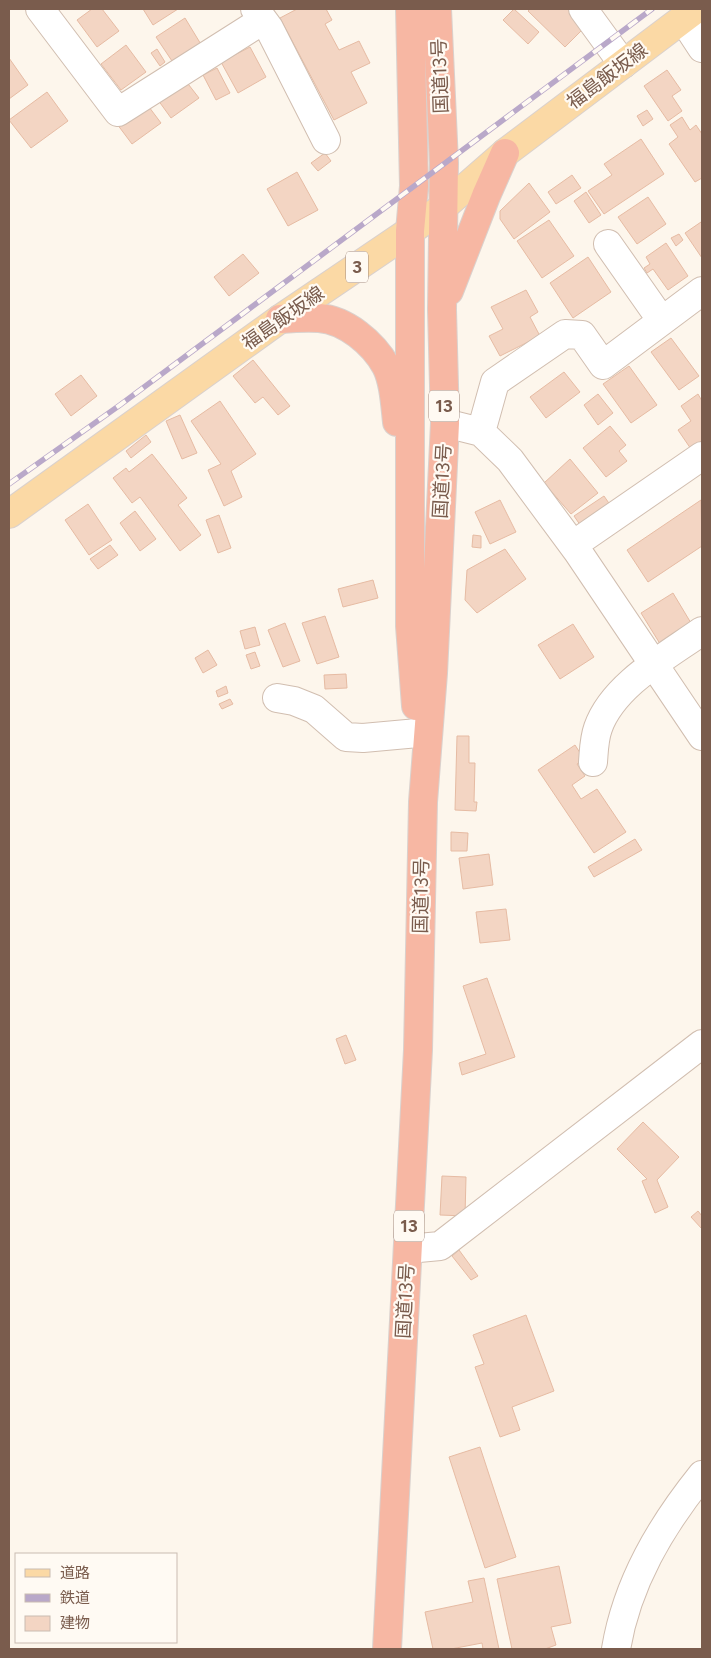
<svg xmlns="http://www.w3.org/2000/svg" width="711" height="1658" font-family="Figtree,'Noto Sans JP',sans-serif">
  <rect width="100%" height="100%" fill="#fdf6ec"/>
  <path fill="#f3d5c3" stroke="#e6bba3" d="M92 9H102L119 31 97 47 77 20Z
    M143 9H178L153 25Z
    M297 9H326L332 20 325 24 339 50 359 41 370 63 351 72 367 103 334 120 280 18Z
    M514 9 539 32 528 44 503 20Z
    M530 9H572L588 24 565 47 528 11Z
    M185 18 202 46 174 64 156 37Z
    M126 45 146 72 121 90 101 64Z
    M250 47 266 77 238 93 221 62Z
    M157 49 165 62 160 66 151 53Z
    M9 58 28 85 9 99Z
    M217 68 230 93 216 100 203 75Z
    M667 70 681 90 672 96 682 111 668 121 644 86Z
    M185 80 199 98 171 118 158 100Z
    M47 92 68 121 31 148 9 120Z
    M146 103 161 123 132 144 117 124Z
    M647 110 653 119 643 126 637 116Z
    M682 117 690 130 696 125 702 134V178L695 182 669 144 678 137 670 125Z
    M641 139 664 174 604 214 588 191 612 175 604 164Z
    M325 153 331 161 318 171 311 163Z
    M297 172 318 210 288 226 267 189Z
    M572 175 581 188 556 204 548 192Z
    M529 183 550 212 514 239 500 219V211Z
    M586 192 601 215 589 223 574 201Z
    M648 197 666 224 637 244 618 217Z
    M549 220 574 256 542 278 517 241Z
    M701 222 702 224V258L685 233Z
    M679 234 683 240 676 246 671 238Z
    M666 243 688 276 668 290 653 269 647 273 644 268 650 264 646 257Z
    M243 254 259 273 229 296 214 277Z
    M588 257 611 292 573 318 550 283Z
    M526 290 538 312 530 317 540 336 500 356 489 336 503 329 491 307Z
    M671 338 699 376 679 390 651 352Z
    M253 360 290 406 278 415 263 397 255 403 233 376Z
    M629 366 657 405 631 423 603 384Z
    M564 372 580 392 546 418 530 397Z
    M81 375 97 396 71 416 55 394Z
    M598 394 613 413 598 425 584 405Z
    M698 394 702 401V446L693 452 678 430 691 421 681 406Z
    M220 401 256 454 231 471 242 497 224 506 208 470 221 464 191 421Z
    M180 415 197 453 182 459 166 421Z
    M610 426 626 445 619 451 627 461 606 477 583 448Z
    M146 435 151 442 131 458 126 451Z
    M152 454 187 498 178 505 201 535 180 551 140 497 132 503 113 478 126 468 129 472Z
    M570 459 598 493 571 514 544 483Z
    M604 496 615 512 585 532 574 516Z
    M500 500 516 532 490 544 475 512Z
    M701 500 702 546 648 582 627 550Z
    M88 504 112 540 89 555 65 520Z
    M135 511 156 539 140 551 120 523Z
    M219 515 231 548 218 553 206 520Z
    M473 535 481 536V548L472 547Z
    M110 545 118 555 98 569 90 559Z
    M505 549 526 579 477 613 465 600 467 570Z
    M373 580 378 598 343 607 338 589Z
    M673 593 694 628 662 647 641 613Z
    M325 616 339 657 317 664 302 623Z
    M285 623 300 661 283 667 268 630Z
    M573 624 594 657 560 679 538 645Z
    M255 627 260 645 245 649 240 631Z
    M208 650 217 665 203 673 195 658Z
    M255 652 260 666 251 669 246 655Z
    M346 674 347 688 325 689 324 675Z
    M226 686 228 693 218 697 216 691Z
    M230 699 233 704 222 709 219 704Z
    M457 736H469V763H475L474 802H477L476 811 455 810Z
    M575 745 584 759 577 764 585 776 572 785 581 799 597 789 626 832 594 853 538 770Z
    M451 832 468 833 467 851H451Z
    M635 839 642 850 594 877 588 867Z
    M489 854 493 885 463 889 459 858Z
    M506 909 510 940 480 943 476 912Z
    M487 978 515 1057 462 1075 459 1063 486 1054 463 986Z
    M346 1035 356 1060 345 1064 336 1039Z
    M643 1122 679 1157 657 1180 668 1207 655 1213 642 1181 647 1179 617 1149Z
    M442 1176 466 1177 465 1216 440 1215Z
    M698 1211 702 1216V1229L691 1217Z
    M459 1250 478 1276 471 1280 452 1256Z
    M526 1315 554 1391 512 1407 520 1430 500 1437 475 1367 484 1364 473 1335Z
    M480 1447 516 1557 485 1568 449 1457Z
    M559 1566 571 1623 551 1627 556 1645 545 1649H512L497 1579Z
    M484 1578 499 1649H483L482 1643 451 1649H433L425 1612 473 1602 468 1581Z"/>
  <g fill="none" stroke-linecap="round" stroke-linejoin="round">
    <defs>
      <path id="minor" d="M40 9 118 112 263 20
        M255 9 269 28 326 140
        M583 9 623 64
        M683 19 702 48
        M608 244 662 321
        M445 423 481 432 510 460 578 552 702 736
        M481 432 495 382 565 334 582 335 603 365 702 291
        M573 545 702 456
        M277 698 294 701 314 709 346 737 363 738 418 733
        M593 762C594 750 594 739 598 728 613 685 667 656 702 631
        M408 1249 440 1246 702 1044
        M616 1649C627 1583 661 1526 702 1475"/>
      <path id="major" d="M9 514 280 319 410 231 442 208 505 153 696 9"/>
      <path id="highway" d="M410 9 414 186 410 231V626L416 706
        M449 291 486 196 505 153
        M280 319C293 318 306 317 319 318 346 320 373 343 386 366 394 382 395 404 397 422
        M387 1649 418 1050 423 802 433 673 445 423 442 310 444 163 437 9"/>
    </defs>
    <use href="#minor" stroke="#d1beb0" stroke-width="30"/>
    <use href="#major" stroke="#dad1cd" stroke-width="30"/>
    <use href="#highway" stroke="#dad1cd" stroke-width="30"/>
    <use href="#minor" stroke="#fff" stroke-width="28"/>
    <use href="#major" stroke="#fbd9a5" stroke-width="28"/>
    <use href="#highway" stroke="#f7b7a3" stroke-width="28"/>
    <defs>
      <path id="rail" d="M9 484 120 405 652 9"/>
    </defs>
    <use href="#rail" stroke="#b9a8c9" stroke-width="5.5"/>
    <use href="#rail" stroke="#fffaf3" stroke-width="4" stroke-dasharray="11" stroke-linecap="butt"/>
  </g>
  <g text-anchor="middle" dominant-baseline="central" stroke-width="4.5" stroke-linejoin="round" paint-order="stroke">
    <g fill="#fffaf3" stroke="#a28b7f" stroke-width="1">
      <rect x="346" y="251.5" width="22" height="31" rx="4"/>
      <rect x="429" y="390.5" width="30" height="31" rx="4"/>
      <rect x="394" y="1210.5" width="30" height="31" rx="4"/>
    </g>
    <g font-size="18" font-weight="bold" fill="#7a5c4d">
      <text x="357" y="267">3</text>
      <text x="444" y="406">13</text>
      <text x="409" y="1226">13</text>
    </g>
    <g font-size="19" fill="#7a5c4d" stroke="#fffaf3">
      <text transform="translate(440 76) rotate(-92)">国道13号</text>
      <text transform="translate(607 76) rotate(-37)">福島飯坂線</text>
      <text transform="translate(283 318) rotate(-35)">福島飯坂線</text>
      <text transform="translate(442 481) rotate(-87)">国道13号</text>
      <text transform="translate(421 896) rotate(-89)">国道13号</text>
      <text transform="translate(405 1301) rotate(-87)">国道13号</text>
    </g>
  </g>
  <rect width="711" height="1658" fill="none" stroke="#7a5c4d" stroke-width="20"/>
  <rect x="15" y="1553" width="162" height="90" fill="#fffaf3" stroke="#cabbb1"/>
  <rect x="25" y="1569" width="25" height="8" fill="#fbd9a5" stroke="#cabbb1"/>
  <text x="60" y="1578" font-size="15" fill="#7a5c4d">道路</text>
  <rect x="25" y="1594" width="25" height="8" fill="#b9a8c9" stroke="#cabbb1"/>
  <text x="60" y="1603" font-size="15" fill="#7a5c4d">鉄道</text>
  <rect x="25" y="1616" width="25" height="15" fill="#f3d5c3" stroke="#cabbb1"/>
  <text x="60" y="1628" font-size="15" fill="#7a5c4d">建物</text>
</svg>
